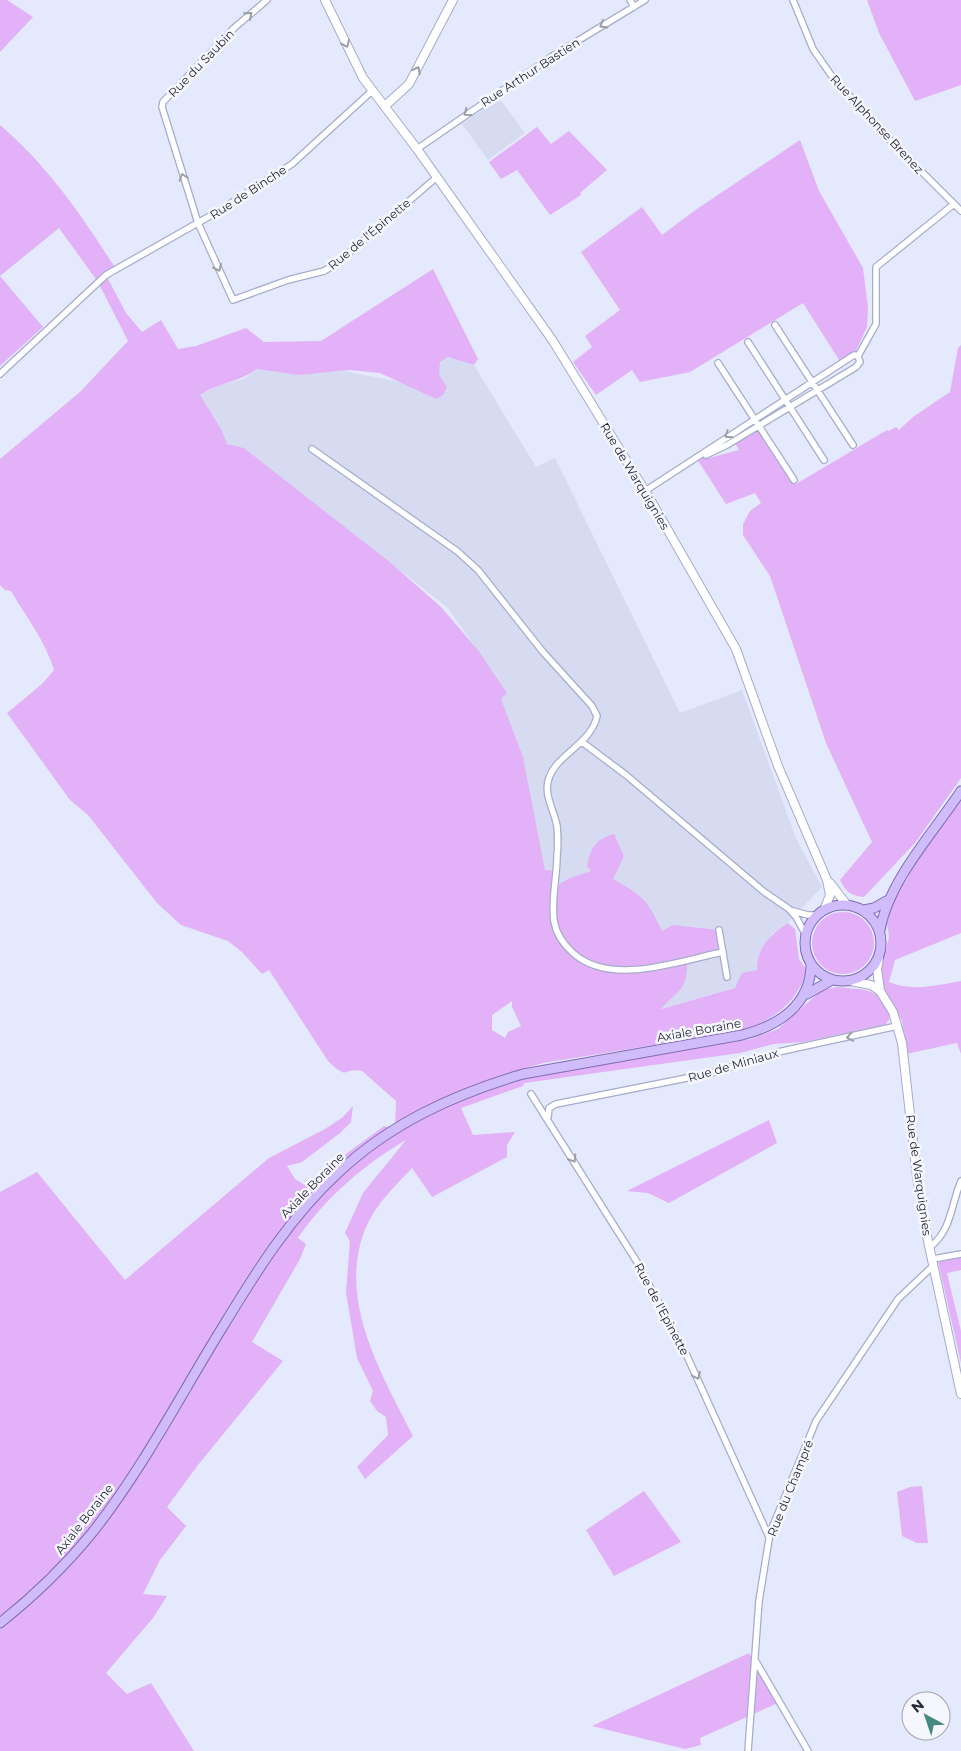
<svg xmlns="http://www.w3.org/2000/svg" width="961" height="1751" font-family="Montserrat,sans-serif">
  <rect width="100%" height="100%" fill="#e5e9fd"/>
  <path fill="#d7dbf2" d="M499 98 525 133 488 160 462 124Z
    M448 357 474 365 536 467 555 458 680 713 742 690 796 838 822 887 788 923 772 934 758 970 735 988 660 1009 540 1049 501 699 507 693 448 608 244 448 227 444 194 398 219 385 244 379 257 369 290 374 344 371 400 382 436 399 440 362Z"/>
  <path fill="#e2b1f7" fill-rule="evenodd" d="M0 0H7L33 17 0 52Z
    M867 0H961V85L915 101 879 33Z
    M0 125C48 166 82 216 116 269L106 275 126 313 142 332 161 320 178 349 196 346 246 328 264 342 321 341 433 269 478 359 474 365 448 357 440 362 439 375 447 387 443 395 436 399 380 373 350 370 298 375 257 369C238 383 219 382 200 395L221 429 227 444 244 448 391 563 441 607 478 650 507 693 501 699 523 757 545 870 557 871 556 886 570 878 591 871 587 866C591 847 596 839 614 834L624 856 613 879C643 896 647 899 662 931L673 925 719 930 723 952 687 959C688 990 680 988 661 1009L735 988 742 973 757 970C757 947 770 935 788 923L795 929 799 959 807 971C797 1002 775 1018 746 1030L543 1063 521 1069 523 1079 751 1039 778 1029 822 990 837 987 866 990 880 996 891 1017 885 1025 803 1042 773 1044 740 1053 524 1083 523 1086 461 1108 473 1135 515 1132 507 1145V1157L432 1197 412 1168C396 1185 377 1203 367 1225 335 1297 381 1373 413 1436L365 1479 357 1467 388 1435 386 1417 377 1411 370 1401 373 1391 357 1358 346 1292 350 1241 345 1233 363 1193 406 1140C366 1163 324 1199 298 1238L306 1244 300 1259 252 1342 283 1361 198 1465 167 1507 186 1526 160 1560 143 1594 167 1596 153 1618 106 1673 127 1694 151 1683 194 1751H0V1192L37 1172 125 1280 269 1158 325 1129 343 1117 353 1106 351 1122 340 1133 302 1162 287 1166 295 1179 308 1187 335 1162 384 1126 395 1129 396 1101 362 1071C342 1067 350 1082 328 1061L269 970 262 974 242 952 228 941 181 925 157 903 88 815 70 800 7 713 42 684 54 670C45 640 26 617 11 591L5 590 0 585V459L80 392 128 341 98 282 59 228 0 276ZM512 1001V1007L521 1026 508 1032 505 1038 492 1030V1015Z
    M537 127 551 144 569 131 607 170 580 193 581 195 550 215 517 170 501 179 489 162Z
    M800 140 819 191 863 268 868 308 867 327 854 355 841 363 803 303 690 372 640 382 632 370 596 395 573 362 592 347 585 336 620 310 581 252 642 207 662 235 694 211Z
    M0 276 43 327 0 366Z
    M961 345V778L915 843 864 897C851 896 846 892 840 880L872 842 826 743 770 576 743 535V524L750 511 761 503 755 493 726 504 697 459 706 455 709 458 739 450 734 441 759 425 796 484 887 430 889 431 896 427 899 430 913 417 950 392 958 348Z
    M961 799V933L895 960 889 982C912 992 938 985 961 981V1054L957 1043 906 1054 902 1021 882 985 881 968 889 937 887 923 891 907 925 847Z
    M812 943a31 31 0 1 1 62 0a31 31 0 1 1-62 0Z
    M769 1120 777 1143 669 1203 648 1193 627 1191Z
    M961 1257V1270L947 1273 961 1331V1363L938 1261Z
    M922 1486 928 1543H917L902 1536 897 1492 910 1487Z
    M644 1491 681 1542 614 1576 586 1530Z
    M749 1653 780 1702 700 1738 701 1745 685 1749 592 1726Z"/>
  <g fill="none" stroke-linecap="round" stroke-linejoin="round">
    <defs>
      <path id="street" d="M267 0 234 28 163 102 162 107 198 223 233 300 288 280 324 271 336 264 437 177
        M630 0 634 7
        M793 0 813 49 831 75 876 126 961 211
        M417 149 551 57 645 0
        M775 325 853 445
        M748 342 824 460
        M858 356 876 324V267L954 204
        M718 363 794 480
        M0 374 106 275 217 212 292 164 373 90
        M312 449 457 551 478 570 543 652 592 706 597 716C591 744 557 754 549 778 543 794 554 810 557 826 558 836 558 846 557 856 557 878 551 899 554 921 556 933 564 945 573 953 611 987 678 961 723 952
        M706 455 727 445 856 367 860 362 858 356
        M645 491 854 355 858 356
        M582 742 626 775 763 891 789 909 796 917 806 935
        M793 911 808 915H818
        M719 930 727 977
        M531 1094 637 1262 687 1356 769 1537
        M548 1117 549 1108 556 1104 712 1073 778 1052 897 1026
        M930 1247C952 1230 951 1204 961 1181
        M933 1259 961 1254
        M755 1660 808 1751
        M748 1751 759 1601 770 1533 816 1421 898 1299 934 1265"/>
      <path id="secondary" d="M325 0 363 78 417 149 553 341 650 499 736 649 778 766 827 880 830 895 824 910
        M385 106 409 84 453 0
        M830 883 847 905
        M879 958 877 969 880 991 893 1012 902 1043 917 1177 925 1227 961 1394
        M850 981 871 985 880 991"/>
      <path id="primary" d="M805 943a38 38 0 1 1 76 0a38 38 0 1 1-76 0Z
        M864 910 874 908 890 899
        M880 930C889 880 934 832 961 791
        M807 994 832 980
        M0 1623C34 1596 65 1566 92 1533 142 1470 180 1396 222 1328 256 1272 290 1217 339 1172 391 1123 455 1094 523 1074L742 1035C778 1026 811 1005 811 964"/>
    </defs>
    <use href="#street" stroke="#a6accb" stroke-width="8"/>
    <use href="#secondary" stroke="#a6accb" stroke-width="10"/>
    <use href="#primary" stroke="#806cb3" stroke-width="11"/>
    <use href="#street" stroke="#fff" stroke-width="5.5"/>
    <use href="#secondary" stroke="#fff" stroke-width="8"/>
    <use href="#primary" stroke="#d0bcfa" stroke-width="9"/>
  </g>
  <defs><path id="oneway-chevron" d="M-2-3.5L2.5 0L-2 3.5" fill="none" stroke-width="1.6" stroke-linecap="round" stroke-linejoin="round" transform="scale(1.25)"/></defs>
  <g stroke="#9d9ea4">
    <use href="#oneway-chevron" transform="translate(249 15) rotate(-41)"/>
    <use href="#oneway-chevron" transform="translate(603 25) rotate(149)"/>
    <use href="#oneway-chevron" transform="translate(346 44) rotate(65)"/>
    <use href="#oneway-chevron" transform="translate(417 70) rotate(-62)"/>
    <use href="#oneway-chevron" transform="translate(467 113) rotate(144)"/>
    <use href="#oneway-chevron" transform="translate(183 177) rotate(-108)"/>
    <use href="#oneway-chevron" transform="translate(218 268) rotate(66)"/>
    <use href="#oneway-chevron" transform="translate(728 435) rotate(147)"/>
    <use href="#oneway-chevron" transform="translate(850 1037) rotate(169)"/>
    <use href="#oneway-chevron" transform="translate(573 1159) rotate(57)"/>
    <use href="#oneway-chevron" transform="translate(697 1376) rotate(65)"/>
  </g>
  <g text-anchor="middle" dominant-baseline="central" stroke-width="5" stroke-linejoin="round" paint-order="stroke">
    <g font-size="12" fill="#262834" stroke="#f6f7fe">
      <text transform="translate(201 63) rotate(-46)">Rue du Saubin</text>
      <text transform="translate(530 72) rotate(-33)">Rue Arthur Bastien</text>
      <text transform="translate(877 124) rotate(47)">Rue Alphonse Brenez</text>
      <text transform="translate(248 192) rotate(-33)">Rue de Binche</text>
      <text transform="translate(369 234) rotate(-40)">Rue de l'Épinette</text>
      <text transform="translate(635 476) rotate(59)">Rue de Warquignies</text>
      <text transform="translate(699 1030) rotate(-10)">Axiale Boraine</text>
      <text transform="translate(733 1065) rotate(-16)">Rue de Miniaux</text>
      <text transform="translate(919 1175) rotate(82)">Rue de Warquignies</text>
      <text transform="translate(312 1185) rotate(-46)">Axiale Boraine</text>
      <text transform="translate(662 1309) rotate(62)">Rue de l'Epinette</text>
      <text transform="translate(790 1488) rotate(-68)">Rue du Champré</text>
      <text transform="translate(84 1519) rotate(-52)">Axiale Boraine</text>
    </g>
  </g>
  <g transform="translate(926 1716) rotate(320)"><circle r="24" fill="#f6f7fe" stroke="#a3a4ad"/>
  <path d="M0-4L9 19L0 12L-9 19Z" fill="#44897f"/>
  <text y="-8" font-size="14" font-weight="bold" text-anchor="middle" fill="#262834">N</text>
  </g>
</svg>
